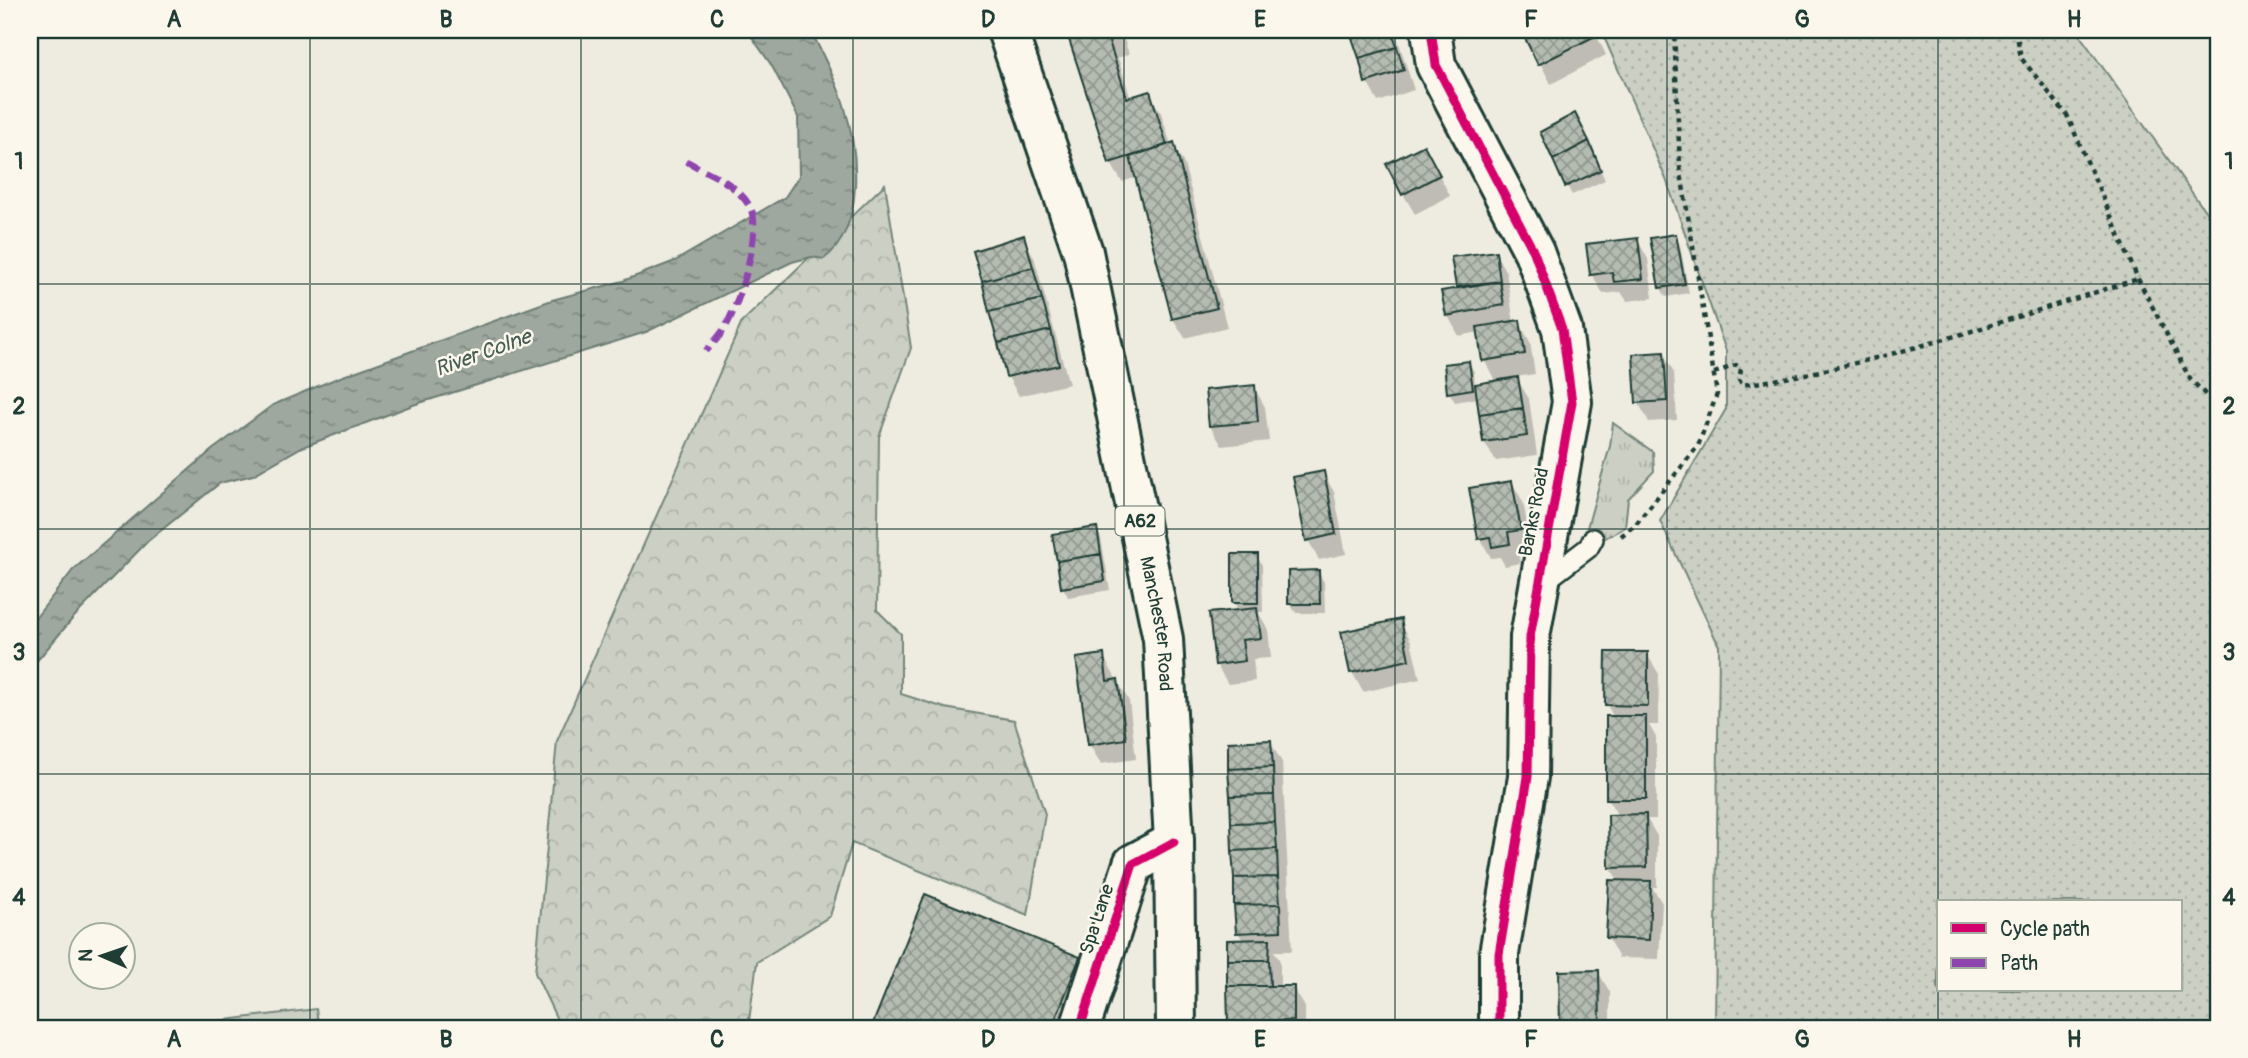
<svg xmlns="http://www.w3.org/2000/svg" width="2248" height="1058" font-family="Pangolin,sans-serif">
  <defs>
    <pattern id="grass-dots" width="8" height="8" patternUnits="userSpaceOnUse" patternTransform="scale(1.75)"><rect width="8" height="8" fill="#cbcfc4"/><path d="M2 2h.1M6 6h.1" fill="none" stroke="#aeb3a9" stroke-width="1.8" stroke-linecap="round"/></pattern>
    <pattern id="forest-crowns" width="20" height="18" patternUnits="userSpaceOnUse" patternTransform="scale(1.75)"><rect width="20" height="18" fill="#cbcfc4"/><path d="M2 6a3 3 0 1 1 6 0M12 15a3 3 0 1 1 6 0" fill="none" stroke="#aeb3a9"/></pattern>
    <pattern id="park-tufts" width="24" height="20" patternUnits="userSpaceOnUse" patternTransform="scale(1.75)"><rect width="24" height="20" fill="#cbcfc4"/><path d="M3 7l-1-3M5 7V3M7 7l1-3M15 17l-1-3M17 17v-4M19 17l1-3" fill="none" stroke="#aeb3a9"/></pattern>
    <pattern id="water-ripples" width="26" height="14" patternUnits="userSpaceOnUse" patternTransform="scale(1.75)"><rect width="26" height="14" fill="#9fa89f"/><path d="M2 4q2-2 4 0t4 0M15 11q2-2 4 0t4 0" fill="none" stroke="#818a82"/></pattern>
    <pattern id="building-cross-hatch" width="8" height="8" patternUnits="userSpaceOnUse" patternTransform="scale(1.75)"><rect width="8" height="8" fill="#b4bbb0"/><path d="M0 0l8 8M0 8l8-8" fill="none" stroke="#929990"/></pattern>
  </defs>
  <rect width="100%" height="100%" fill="#eeece1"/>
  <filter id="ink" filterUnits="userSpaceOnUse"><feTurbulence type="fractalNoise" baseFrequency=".0143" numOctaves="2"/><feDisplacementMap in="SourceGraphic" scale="14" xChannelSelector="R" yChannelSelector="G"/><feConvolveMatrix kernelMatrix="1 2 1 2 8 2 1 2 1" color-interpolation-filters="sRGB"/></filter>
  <g filter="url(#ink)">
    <path fill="url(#grass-dots)" stroke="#75867c" stroke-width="2" fill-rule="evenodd" d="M1601 30H2076L2218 229V348L2210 357 2218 509V1028H1715L1719 646 1660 521 1726 409V351L1666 179ZM1938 902H2180V990H1938Z"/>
    <path fill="url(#forest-crowns)" stroke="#75867c" stroke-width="2" d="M885 184 911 348 879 437 877 610 901 634V694L945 708 1014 720 1045 814 1028 915 852 843 830 916 757 962 748 1028H561L535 973 557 741 742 322Z"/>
    <path fill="url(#park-tufts)" stroke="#75867c" stroke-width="2" d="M1613 423 1653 452 1654 471 1628 499 1625 527 1600 541 1585 535 1610 446Z"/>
    <path fill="#cbcfc4" stroke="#75867c" stroke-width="2" d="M316 1009 319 1028H160Z"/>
    <path fill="url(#water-ripples)" stroke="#6c7d74" stroke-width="2" d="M747 30H811C822 55 836 79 844 105 858 149 866 227 824 259L811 257 792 262 646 332 413 405 300 448 253 475 220 483 148 541 73 618 30 669V625L73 570 212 450 273 405 335 379 552 300 623 281 675 261 785 197 799 176 798 117 772 66Z"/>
    <path fill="#0003" d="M1068 30H1121L1129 54 1118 58 1131 99 1149 93 1161 113 1171 145 1173 144 1184 164 1227 327 1185 338 1173 319 1137 177 1122 182 1110 162Z
      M1351 30H1395L1414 90 1378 102 1367 82Z
      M1523 30H1594L1606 55 1551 84Z
      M1580 124 1605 180 1572 195 1567 186Z
      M1435 167 1450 196 1415 214 1403 194Z
      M1675 236 1680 245 1689 293 1666 297 1660 287Z
      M1023 237 1034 257 1069 384 1019 396 1008 377 975 252Z
      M1637 239 1648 259 1653 298 1627 301 1621 292 1603 294 1592 274Z
      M1495 253 1506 272 1514 323 1519 322 1530 342 1535 374 1516 377 1529 399 1537 455 1496 461 1484 442 1478 398 1455 402 1449 392 1469 362 1474 372 1475 385 1496 382 1484 360 1479 332 1459 336 1448 316 1443 293 1458 289 1453 259Z
      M1663 354 1674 373 1677 420 1649 422 1638 402Z
      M1254 387 1265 407 1269 441 1222 446 1210 426Z
      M1323 473 1334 492 1346 554 1319 560 1308 540Z
      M1512 482 1523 502 1532 549 1518 552 1520 563 1505 566 1500 557 1491 558 1480 538Z
      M1096 529 1101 538 1110 590 1068 597 1063 587Z
      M1257 556 1262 565 1263 612H1258L1268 629 1271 658 1253 659 1255 681 1228 684 1216 664 1239 611 1234 603Z
      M1318 572 1324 582 1325 613H1296L1290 604Z
      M1400 621 1411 641 1420 679 1363 692 1352 672Z
      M1647 654 1659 674 1658 725H1649L1656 737V819H1647L1657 836V887H1652L1662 903 1659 959 1619 958 1608 938 1619 882 1610 867 1618 816 1608 799 1614 718 1607 705Z
      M1103 656 1129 701 1136 759 1101 764 1089 744Z
      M1270 742 1282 762 1292 951H1274L1280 961V988L1293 987 1305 1007V1028H1233L1230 1022 1243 941 1238 932Z
      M1079 959 1101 996 1087 1028H875L874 1026Z
      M1561 972H1598L1610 992V1028H1562Z"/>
    <path fill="url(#building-cross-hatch)" stroke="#1f3d34" stroke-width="2" d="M1066 30H1117L1119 34 1108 38 1127 98 1150 91 1167 145 1109 163Z
      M1356 30H1391L1397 47 1359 58 1350 32Z
      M1521 30H1594L1597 35 1538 65Z
      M1397 47 1404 70 1365 83 1359 58Z
      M1575 113 1589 141 1553 160 1540 132Z
      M1589 141 1601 170 1565 187 1553 160Z
      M1174 142 1217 308 1172 319 1130 157Z
      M1424 145 1440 175 1402 195 1386 164Z
      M1676 234 1685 284 1659 288 1650 238Z
      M1024 235 1033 267 982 281 973 251Z
      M1638 238 1643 279 1614 282 1612 272 1590 275 1586 244Z
      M1496 251 1500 281 1456 287 1451 257Z
      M1033 267 1042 299 989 312 982 281Z
      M1500 281 1504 305 1446 316 1441 291Z
      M1042 299 1051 330 998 343 989 312Z
      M1520 320 1525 354 1482 361 1477 327Z
      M1051 330 1059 365 1006 377 998 343Z
      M1664 352 1667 401 1636 403 1633 354Z
      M1469 361 1473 389 1447 393 1444 364Z
      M1518 377 1523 408 1479 414 1475 384Z
      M1255 385 1258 422 1209 426 1205 390Z
      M1523 408 1527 436 1483 442 1479 414Z
      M1324 471 1336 534 1306 541 1293 477Z
      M1512 481 1521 530 1508 532 1510 544 1492 547 1490 537 1478 539 1469 488Z
      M1097 527 1101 554 1057 561 1052 534Z
      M1101 554 1105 581 1061 588 1057 561Z
      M1232 554H1258V603H1232Z
      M1319 570 1320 604H1288V571Z
      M1257 608 1261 638 1242 640 1245 661 1215 665 1209 613Z
      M1401 619 1409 660 1350 673 1341 632Z
      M1606 652H1648V706L1605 705Z
      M1104 654 1107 681 1118 679 1126 739 1088 745 1076 658Z
      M1606 716H1646V799H1606Z
      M1271 740 1273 767 1228 769V742Z
      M1273 767 1274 795 1230 796 1228 769Z
      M1274 795 1275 822 1231 823 1230 796Z
      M1646 814 1647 867 1609 868 1608 815Z
      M1275 822 1277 849 1232 851 1231 823Z
      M1277 849 1278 877 1234 878 1232 851Z
      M1278 877 1280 904 1234 905V878Z
      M1609 880 1651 881 1649 940 1606 938Z
      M925 894 1080 957 1052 1028 872 1026Z
      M1280 904 1281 931 1236 933 1234 905Z
      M1270 939 1269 960H1227V940Z
      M1227 960H1269L1270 986H1227Z
      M1599 970 1600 1028H1560L1559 971Z
      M1227 986H1294V1021L1228 1022Z
      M1432 1023V1028H1376V1025Z"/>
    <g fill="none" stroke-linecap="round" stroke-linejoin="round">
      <defs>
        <path id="service" d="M1542 583 1588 548 1593 539"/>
        <path id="minor" d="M1431 30 1436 65 1534 252 1562 329 1572 402 1530 637 1528 777 1499 954V1028
          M1080 1028 1133 864 1174 842"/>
        <g id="primary">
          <path id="s1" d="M1007 30 1083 252 1163 639 1174 842 1176 1028"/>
        </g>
      </defs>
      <use href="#service" stroke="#1f3d34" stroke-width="24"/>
      <use href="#minor" stroke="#1f3d34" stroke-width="44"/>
      <use href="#primary" stroke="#1f3d34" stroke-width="44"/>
      <path stroke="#1f3d34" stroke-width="4.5" stroke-dasharray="5 5" stroke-linecap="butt" d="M2016 30 2021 58 2067 115 2138 279 2190 379 2218 407
        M1714 373 1736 365 1741 369 1739 380 1742 385C1877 366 2008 319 2138 279
        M1621 536 1635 525 1698 446 1717 394 1680 167 1674 30"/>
      <use href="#service" stroke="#fbf7ec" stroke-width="19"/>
      <use href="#minor" stroke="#fbf7ec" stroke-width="38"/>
      <use href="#primary" stroke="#fbf7ec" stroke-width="38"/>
      <path stroke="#8e44ad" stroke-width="7" stroke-dasharray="14 7" stroke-linecap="butt" d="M686 161C708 173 737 183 750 207 763 230 739 304 726 326 721 335 713 343 706 351"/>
      <defs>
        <path id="cycleway" d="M1431 30 1436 65 1534 252 1562 329 1572 402 1530 637 1528 777 1499 954V1028
          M1080 1028 1133 864 1174 842"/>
      </defs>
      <use href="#cycleway" stroke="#fbf7ec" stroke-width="13"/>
      <use href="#cycleway" stroke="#d6006c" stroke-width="9"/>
    </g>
  </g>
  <path fill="none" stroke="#1f3d34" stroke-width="2" stroke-opacity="0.55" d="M310 30V1028M581 30V1028M853 30V1028M1124 30V1028M1395 30V1028M1667 30V1028M1938 30V1028M30 284H2218M30 529H2218M30 774H2218"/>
  <g text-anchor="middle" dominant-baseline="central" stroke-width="5" stroke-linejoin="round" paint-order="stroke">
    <rect fill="#fbf7ec" stroke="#61756b" stroke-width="2" x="1115.5" y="506.5" width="49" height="29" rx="5"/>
    <g font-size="18" font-weight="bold" fill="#1f3d34">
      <text x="1140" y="521">A62</text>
    </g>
    <g font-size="19" fill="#1f3d34" stroke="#fbf7ec">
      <text transform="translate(1534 512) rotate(-79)">Banks Road</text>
      <text stroke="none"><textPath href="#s1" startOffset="614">Manchester Road</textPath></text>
      <text transform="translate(1097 919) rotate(-72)">Spa Lane</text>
    </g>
    <g font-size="21" font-style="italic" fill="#455d54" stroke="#fbf7ec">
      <text transform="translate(483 353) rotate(-20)">River Colne</text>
    </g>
  </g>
  <rect width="2248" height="1058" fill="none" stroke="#fbf7ec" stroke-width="77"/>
  <rect x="1937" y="900" width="245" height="91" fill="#fbf7ec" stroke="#a3ada2" stroke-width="2"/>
  <rect x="1951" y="923" width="35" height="10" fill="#d6006c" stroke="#a3ada2" stroke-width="2"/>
  <text x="2000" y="936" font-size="21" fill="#1f3d34">Cycle path</text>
  <rect x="1951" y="958" width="35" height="10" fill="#8e44ad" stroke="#a3ada2" stroke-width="2"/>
  <text x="2000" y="970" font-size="21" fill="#1f3d34">Path</text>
  <g transform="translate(102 956) rotate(272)"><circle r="33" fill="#fbf7ec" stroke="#a3ada2" stroke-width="2"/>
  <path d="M0-5L12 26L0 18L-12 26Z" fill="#1f3d34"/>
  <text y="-10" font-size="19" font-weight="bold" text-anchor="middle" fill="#1f3d34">N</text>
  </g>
  <rect x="38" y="38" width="2172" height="982" fill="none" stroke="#1f3d34" stroke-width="2.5"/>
  <g font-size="23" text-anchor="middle" font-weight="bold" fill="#1f3d34">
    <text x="174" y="27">A</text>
    <text x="446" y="27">B</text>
    <text x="717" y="27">C</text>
    <text x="988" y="27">D</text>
    <text x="1260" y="27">E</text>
    <text x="1531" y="27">F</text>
    <text x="1802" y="27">G</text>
    <text x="2074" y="27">H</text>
    <text x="19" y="169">1</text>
    <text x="2229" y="169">1</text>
    <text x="19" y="414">2</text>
    <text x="2229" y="414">2</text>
    <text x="19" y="660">3</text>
    <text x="2229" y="660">3</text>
    <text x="19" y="905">4</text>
    <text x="2229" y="905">4</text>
    <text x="174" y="1047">A</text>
    <text x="446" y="1047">B</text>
    <text x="717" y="1047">C</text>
    <text x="988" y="1047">D</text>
    <text x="1260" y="1047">E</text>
    <text x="1531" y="1047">F</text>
    <text x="1802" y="1047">G</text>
    <text x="2074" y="1047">H</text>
  </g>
</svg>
